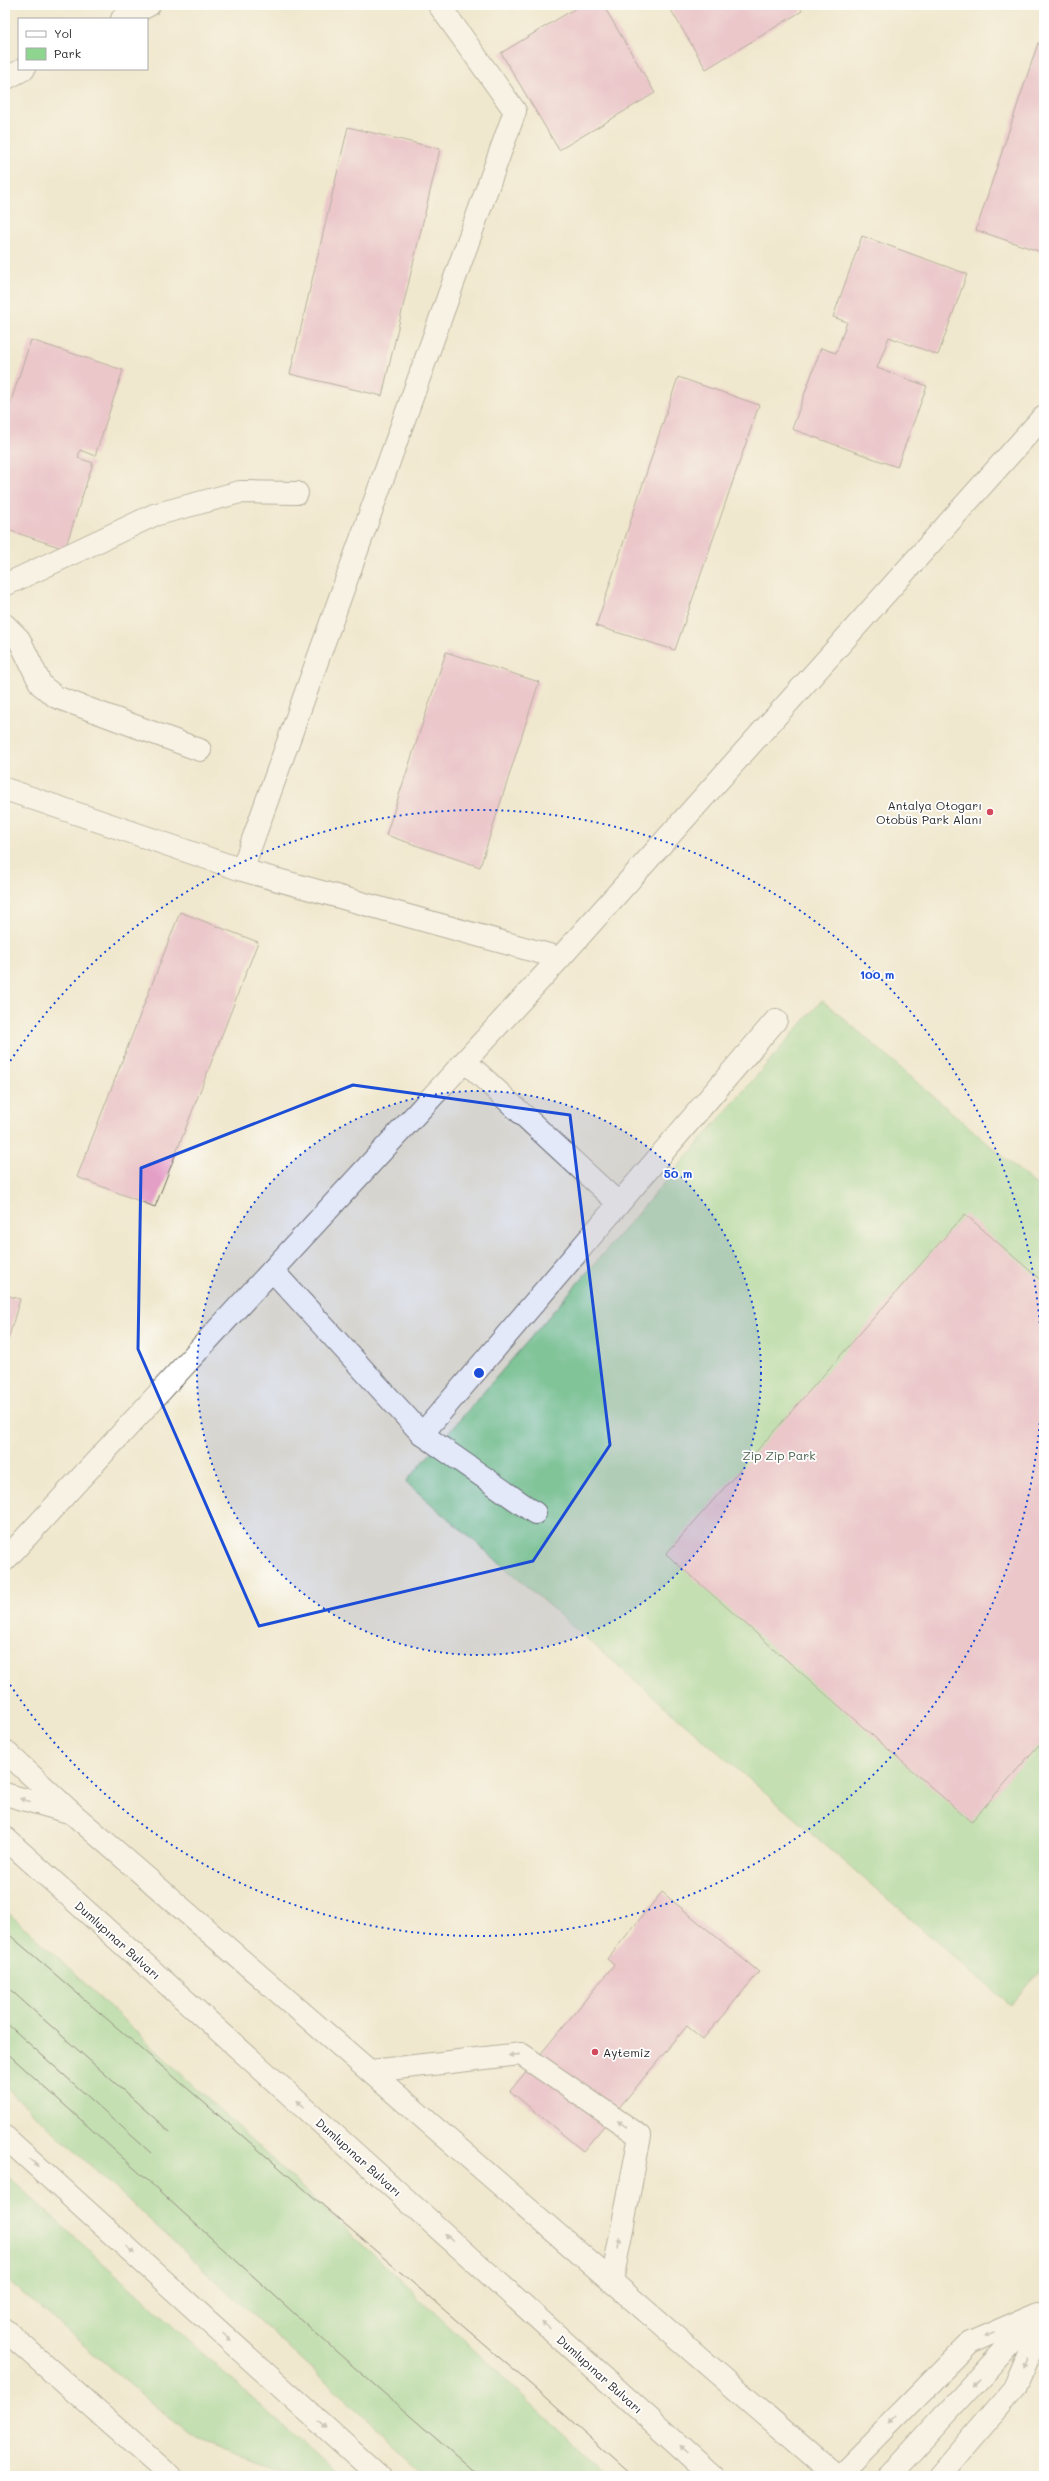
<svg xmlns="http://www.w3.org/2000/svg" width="1049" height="2481" font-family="Mali,sans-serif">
  <rect width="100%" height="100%" fill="#fff"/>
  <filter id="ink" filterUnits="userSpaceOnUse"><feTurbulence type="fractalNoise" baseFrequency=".025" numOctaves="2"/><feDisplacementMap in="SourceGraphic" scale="8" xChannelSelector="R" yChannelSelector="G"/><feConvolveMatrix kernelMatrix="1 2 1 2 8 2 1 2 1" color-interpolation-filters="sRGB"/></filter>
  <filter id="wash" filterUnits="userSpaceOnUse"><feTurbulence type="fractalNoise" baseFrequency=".012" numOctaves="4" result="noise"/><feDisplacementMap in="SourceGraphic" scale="16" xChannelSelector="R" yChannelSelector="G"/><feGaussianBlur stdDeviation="0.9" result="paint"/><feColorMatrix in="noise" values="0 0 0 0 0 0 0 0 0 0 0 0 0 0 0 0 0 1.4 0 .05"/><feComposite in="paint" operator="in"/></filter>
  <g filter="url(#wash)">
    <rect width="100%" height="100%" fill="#f0e8ce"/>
    <path fill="#8ed590" stroke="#5c805e" d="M822 1000 1044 1192V1966L1010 2005 406 1482Z
      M5 1910 40 1941 608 2476H429L5 2087Z
      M5 2174 338 2476H302L189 2435 5 2278Z"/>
    <g id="blocks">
      <path fill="#e49fc6" d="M581 5H603L655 93 559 150 501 53Z
        M668 5H799L802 11 706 69Z
        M1038 43 1044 45V253L976 230Z
        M348 127 440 149 382 396 290 374Z
        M862 236 967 274 938 355 889 337 877 368 927 386 897 467 792 429 821 348 836 353 847 322 833 317Z
        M31 340 123 370 95 456 80 450 78 458 93 463 65 549 5 529V419Z
        M678 377 759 405 675 650 596 626Z
        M446 652 539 682 480 867 386 835Z
        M180 912 258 942 155 1207 77 1177Z
        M965 1214 1044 1283V1739L971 1822 666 1554Z
        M5 1295 20 1299 5 1350Z
        M662 1892 759 1972 703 2039 687 2026 583 2151 510 2091 614 1965 607 1959Z"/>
    </g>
  </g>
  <g filter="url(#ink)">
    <use href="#blocks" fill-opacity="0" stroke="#706d64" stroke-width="1"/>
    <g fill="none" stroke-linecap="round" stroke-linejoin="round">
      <defs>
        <path id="minor" d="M122 19 149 5
          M5 79 24 69
          M5 585 154 515 240 492 297 493
          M5 625 19 639 41 685 56 697 200 750
          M5 789 242 870 560 958
          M242 870 515 111 439 5
          M465 1061 619 1204
          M272 1270 422 1434 535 1513
          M422 1434 776 1020
          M5 1560 560 958 1044 416
          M5 1751 72 1813 836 2476
          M371 2071 521 2054 640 2136 612 2281
          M5 2330 170 2476
          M839 2476 970 2343 1039 2313
          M889 2476 1033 2319
          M939 2476 1015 2387 1030 2352 1039 2315"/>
        <path id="highway" d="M5 1794 72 1813
          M5 1838 713 2476
          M5 2137 379 2476"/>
      </defs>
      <use href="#minor" stroke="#706d64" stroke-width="24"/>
      <use href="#highway" stroke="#706d64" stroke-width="24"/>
      <use href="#minor" stroke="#fff" stroke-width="22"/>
      <use href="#highway" stroke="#fff" stroke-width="22"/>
      <path stroke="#2b2b2b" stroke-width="1" d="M5 1931 537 2390 633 2476
        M5 1985 170 2132
        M5 2022 151 2153
        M5 2051 339 2354 479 2476"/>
    </g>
    <defs><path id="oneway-solid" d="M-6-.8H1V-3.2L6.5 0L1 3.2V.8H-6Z"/></defs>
    <g fill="#a0a0a0">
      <use href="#oneway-solid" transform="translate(25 1800) rotate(-164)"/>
      <use href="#oneway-solid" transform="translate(514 2055) rotate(174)"/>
      <use href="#oneway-solid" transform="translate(301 2104) rotate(-138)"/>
      <use href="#oneway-solid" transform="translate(622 2124) rotate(-145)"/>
      <use href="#oneway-solid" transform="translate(34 2163) rotate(42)"/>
      <use href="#oneway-solid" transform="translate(449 2238) rotate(-138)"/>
      <use href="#oneway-solid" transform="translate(619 2243) rotate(-79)"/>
      <use href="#oneway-solid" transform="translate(130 2250) rotate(42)"/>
      <use href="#oneway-solid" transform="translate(546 2325) rotate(-138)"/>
      <use href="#oneway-solid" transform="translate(990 2334) rotate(157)"/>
      <use href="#oneway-solid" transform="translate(227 2337) rotate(42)"/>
      <use href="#oneway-solid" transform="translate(1025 2364) rotate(114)"/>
      <use href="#oneway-solid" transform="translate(975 2383) rotate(133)"/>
      <use href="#oneway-solid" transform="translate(894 2420) rotate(134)"/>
      <use href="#oneway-solid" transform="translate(323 2425) rotate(42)"/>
      <use href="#oneway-solid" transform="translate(684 2450) rotate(-138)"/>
    </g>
  </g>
  <path d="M0 0H1049V2481H0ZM353 1085 570 1115 610 1445 533 1561 259 1626 138 1349 141 1168Z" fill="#f0e8ce" fill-opacity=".55" fill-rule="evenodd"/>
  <path fill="none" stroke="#1d4ed8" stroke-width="3" stroke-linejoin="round" d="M353 1085 570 1115 610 1445 533 1561 259 1626 138 1349 141 1168Z"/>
  <circle cx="479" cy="1373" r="282" fill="#1d4ed8" fill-opacity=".12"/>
  <g fill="none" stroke="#1d4ed8" stroke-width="2" stroke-dasharray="2 4">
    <circle cx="479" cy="1373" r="282"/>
    <path d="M7 1066A563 563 0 1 1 7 1680"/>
  </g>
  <g fill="#d1495b" stroke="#fff" stroke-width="1.5">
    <circle cx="990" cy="812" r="4"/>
    <circle cx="595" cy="2052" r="4"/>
  </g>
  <g text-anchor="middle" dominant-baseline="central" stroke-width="3.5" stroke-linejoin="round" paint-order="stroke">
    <g font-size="12" fill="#2b2b2b" stroke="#fff" text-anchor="end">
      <text x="982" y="805">Antalya Otogarı<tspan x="982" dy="14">Otobüs Park Alanı</tspan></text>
      <text x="603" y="2052" text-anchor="start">Aytemiz</text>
    </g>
    <g font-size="12" fill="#495e49" stroke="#fff">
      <text x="779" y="1455">Zip Zip Park</text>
    </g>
    <g font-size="12" fill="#2b2b2b" stroke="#fff">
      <text transform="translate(118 1940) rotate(42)">Dumlupınar Bulvarı</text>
      <text transform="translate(359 2157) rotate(42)">Dumlupınar Bulvarı</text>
      <text transform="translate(600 2374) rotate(42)">Dumlupınar Bulvarı</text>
    </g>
  </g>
  <circle cx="479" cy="1373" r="6" fill="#1d4ed8" stroke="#fff" stroke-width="2"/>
  <g font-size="12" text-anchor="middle" font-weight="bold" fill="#1d4ed8" stroke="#fff" stroke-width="3.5" stroke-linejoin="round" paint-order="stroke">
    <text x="877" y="979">100 m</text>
    <text x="678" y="1178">50 m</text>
  </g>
  <rect width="1049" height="2481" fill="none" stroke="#fff" stroke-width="20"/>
  <rect x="18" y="18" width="130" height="52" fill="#ffffff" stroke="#aaaaaa"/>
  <rect x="26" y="31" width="20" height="6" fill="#ffffff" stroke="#aaaaaa"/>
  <text x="54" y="38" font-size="12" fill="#2b2b2b">Yol</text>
  <rect x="26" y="48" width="20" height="12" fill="#8ed590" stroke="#aaaaaa"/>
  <text x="54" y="58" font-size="12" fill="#2b2b2b">Park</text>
</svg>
